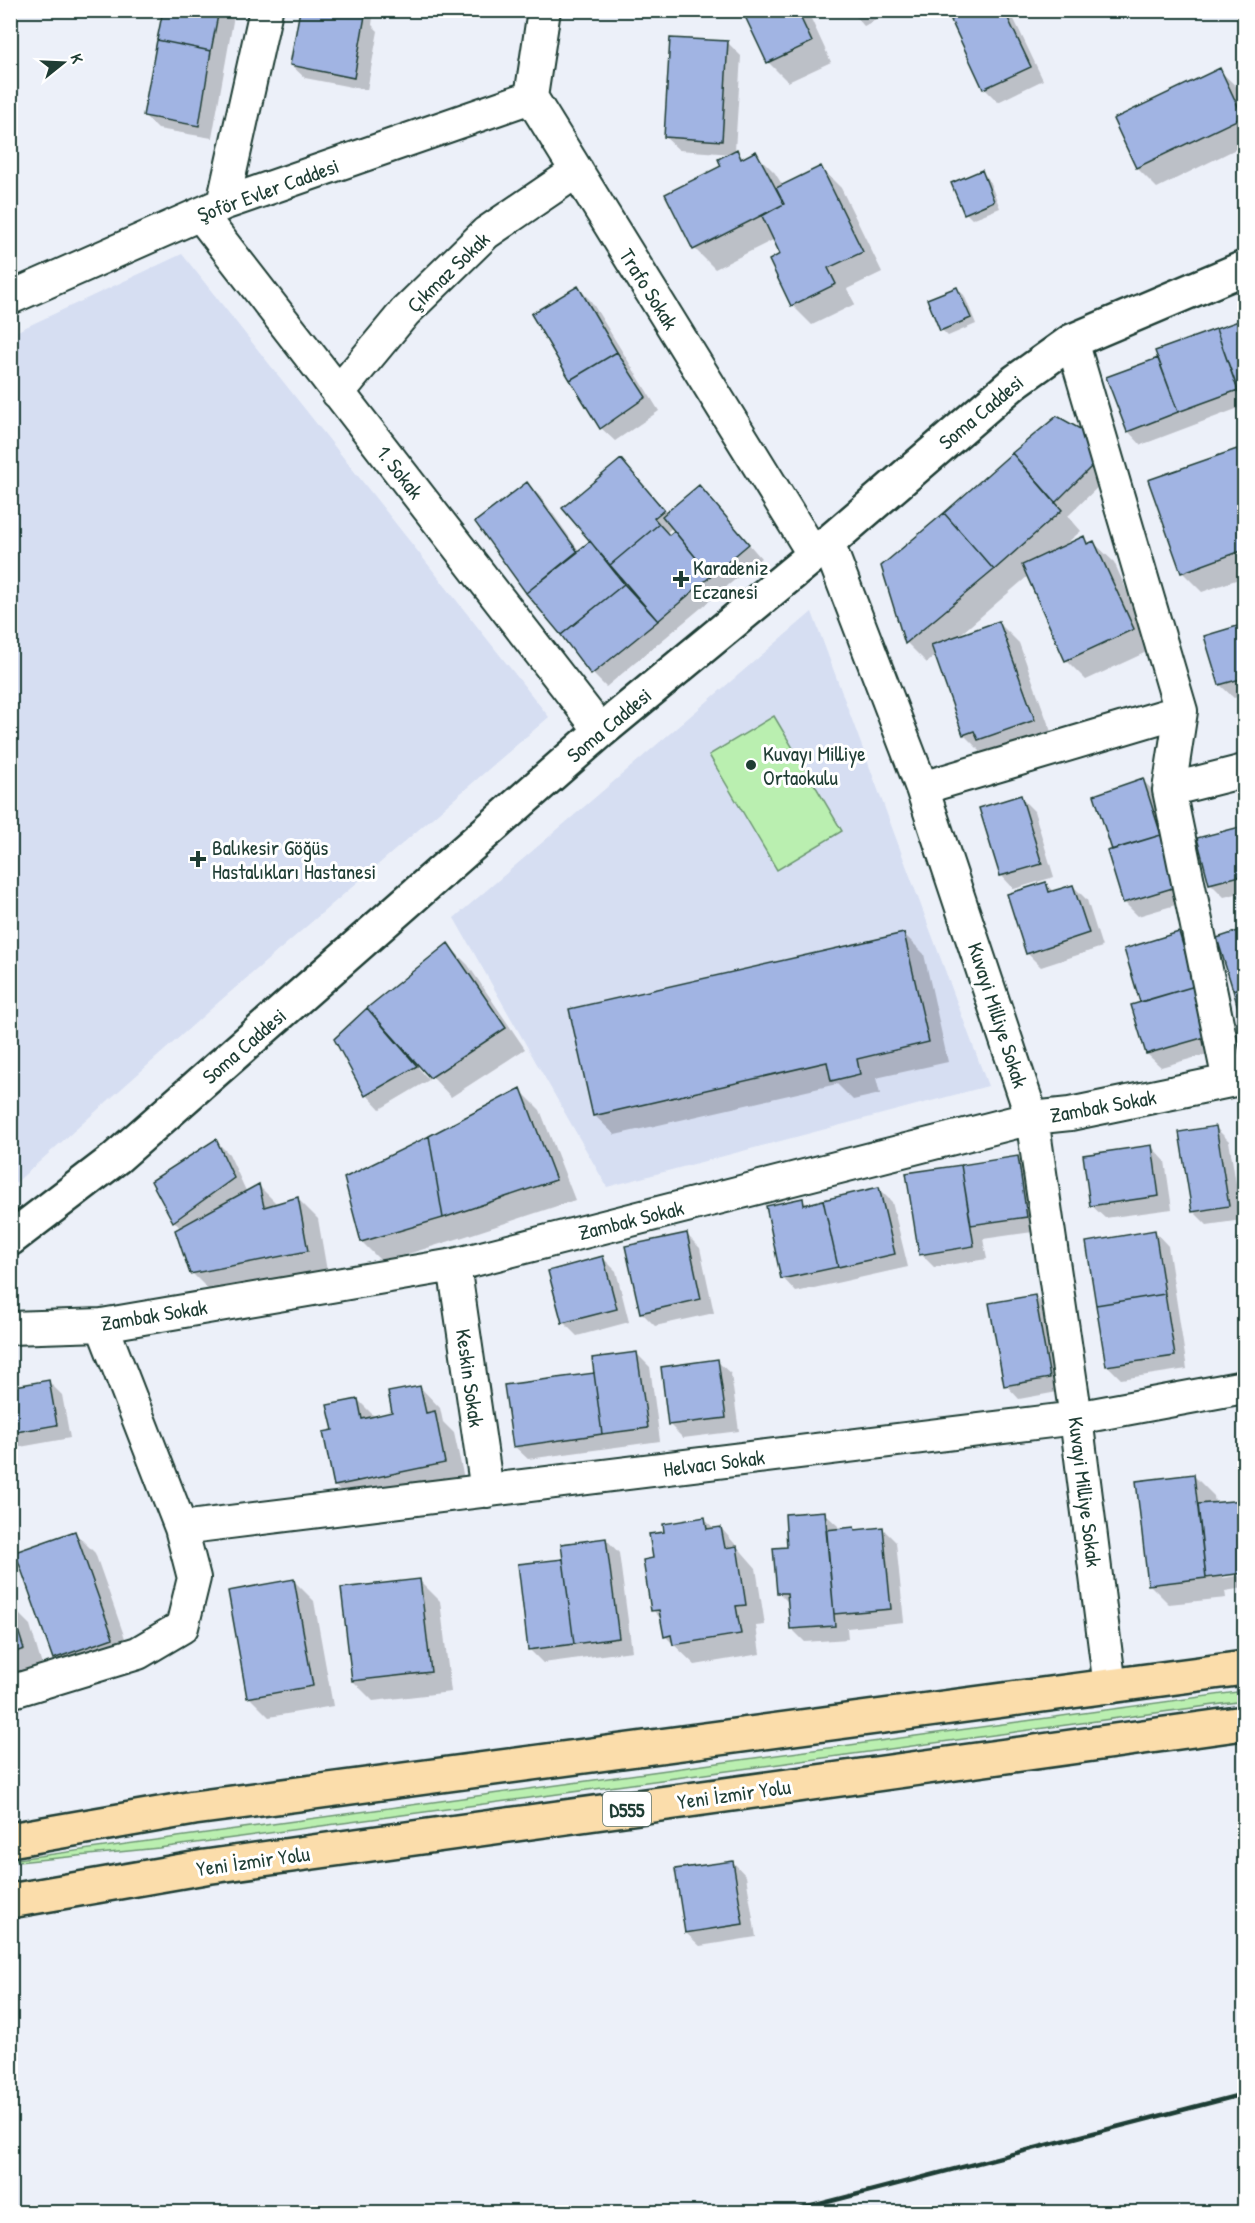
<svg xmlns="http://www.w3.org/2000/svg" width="1255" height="2223" font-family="'Patrick Hand',sans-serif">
  <rect width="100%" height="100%" fill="#ecf0f9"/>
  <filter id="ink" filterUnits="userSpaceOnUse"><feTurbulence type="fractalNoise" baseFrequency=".0167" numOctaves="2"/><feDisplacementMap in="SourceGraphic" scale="12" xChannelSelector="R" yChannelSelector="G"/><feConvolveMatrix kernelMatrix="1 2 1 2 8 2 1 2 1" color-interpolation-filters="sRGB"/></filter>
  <g filter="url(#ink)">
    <path fill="#d6def2" d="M182 254 549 717 220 1001 11 1187V334Z
      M812 612 988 1086 607 1187 454 918Z"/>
    <path fill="#baefb0" stroke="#6c9672" stroke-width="1.5" d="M774 716 842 831 777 870 709 755Z
      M1244 1691V1701L159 1848 18 1862 17 1859Z"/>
    <path fill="#0003" fill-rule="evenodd" d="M165 10H235L212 138 158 129 145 116Z
      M302 10H374L372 25 378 31 367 90 305 78 291 65Z
      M744 10H807L831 62 788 82 768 62Z
      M850 10H895L864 26Z
      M974 10H1009L1011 13 1043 80 998 102 984 88Z
      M727 42 741 56 735 150 744 159 755 153 775 173 783 186 821 168 841 188 882 272 847 289 855 304 812 325 792 305 782 255 775 239 715 269 695 249 667 195 723 166 732 154 679 150 665 137Z
      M1219 70 1240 90 1244 100V145L1157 188 1137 168 1115 120Z
      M981 172 988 178 1000 208 972 219 966 213Z
      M578 288 591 301 659 411 615 441 601 428Z
      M957 289 964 295 976 324 948 336 942 330Z
      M1244 320V406L1141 445 1128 431 1159 359 1157 352Z
      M1057 418 1106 479 1068 516 1081 531 1061 548 1084 538 1090 544 1093 542 1114 562 1153 649 1086 680 1066 660 1028 576 956 638 999 623 1019 643 1054 740 984 755 964 735 936 655 927 663 907 643 882 566Z
      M1237 451 1244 458V577L1202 592 1182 572Z
      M621 461 668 513 699 487 761 558 606 687 593 674 527 484 541 497 580 552 593 541ZM673 527 676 531 669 537 666 533Z
      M1244 625V695L1234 698 1220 685 1206 637Z
      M1142 780 1156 793 1189 901 1138 916 1124 902 1114 851Z
      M1020 797 1034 811 1054 877 1014 889 1001 875Z
      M1244 828V892L1224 897 1210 883 1199 839Z
      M1045 883 1054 892 1073 886 1087 900 1102 947 1041 967 1027 953Z
      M1244 931V1024L1219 939Z
      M904 934 924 954 948 1062 876 1078 880 1094 853 1100 837 1084 615 1135 594 1115Z
      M1179 934 1192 947 1222 1050 1161 1067 1147 1054 1142 1003 1126 950Z
      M448 945 468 965 525 1049 451 1097 419 1063 416 1065 429 1080 380 1109 367 1095 336 1039 368 1010Z
      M520 1090 540 1110 575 1200 463 1237 382 1262 362 1242 346 1179Z
      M1215 1127 1229 1141 1242 1220 1207 1225 1194 1212Z
      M216 1141 229 1154 247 1193 259 1186 278 1205 298 1199 318 1219 327 1271 212 1293 192 1273 181 1229 174 1221 153 1182Z
      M1152 1147 1165 1161 1172 1209 1105 1218 1091 1205Z
      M1018 1157 1032 1171 1040 1231 983 1239 987 1259 934 1267 921 1254 908 1174Z
      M879 1189 892 1202 908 1267 796 1292 783 1278 802 1200 808 1205Z
      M1155 1232 1168 1246 1187 1369 1121 1379 1108 1366Z
      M686 1234 700 1248 714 1313 655 1326 641 1312Z
      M603 1258 616 1271 629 1322 577 1336 563 1322Z
      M1035 1296 1048 1310 1063 1391 1019 1399 1006 1385Z
      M636 1353 650 1367 660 1441 528 1459 514 1446 596 1374Z
      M717 1361 731 1374 739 1431 683 1438 669 1424Z
      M49 1382 62 1395 70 1438 20 1447 10 1438V1389Z
      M420 1387 440 1408 443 1422 454 1433 465 1483 355 1506 335 1486V1431L358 1400 375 1417 394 1413Z
      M1194 1476 1214 1496 1215 1504 1244 1501V1572L1223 1575V1578L1244 1575V1588L1225 1591 1226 1598 1169 1604 1149 1584Z
      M824 1513 838 1526V1531L856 1532 883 1529 896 1542 904 1622 847 1628 848 1639 805 1642 792 1629 790 1604 779 1593 789 1548Z
      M704 1519 715 1529 721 1528 756 1568 765 1625 756 1626 760 1654 695 1665 665 1636 662 1620 653 1610 654 1559 666 1533Z
      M75 1533 95 1553 132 1658 74 1678 54 1658Z
      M606 1539 619 1553 632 1651 543 1663 529 1649Z
      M294 1581 314 1601 333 1706 269 1717 249 1697Z
      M420 1581 440 1601 451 1692 373 1701 353 1681Z
      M10 1596 16 1611 30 1625 43 1669 10 1680Z
      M733 1862 746 1876 756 1937 700 1946 686 1933Z"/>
    <path fill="#a1b4e3" stroke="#1f3d34" stroke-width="1.5" d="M163 10H219L211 51 157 40Z
      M300 10H359L358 15 365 16 354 78 290 65Z
      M742 10H797L812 42 767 63Z
      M971 10H1004L1031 67 983 89 951 20Z
      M670 38 728 41 722 141 664 137Z
      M157 40 211 51 199 126 143 116Z
      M1220 68 1243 117 1136 168 1113 119Z
      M737 149 741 159 756 151 784 204 693 250 665 194 721 166 718 159Z
      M821 166 863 252 828 268 836 284 791 306 769 260 780 254 762 216 784 204 776 188Z
      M982 170 994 201 964 214 951 183Z
      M578 286 617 352 570 380 531 314Z
      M957 287 971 318 940 331 927 299Z
      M1244 319V408L1216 329Z
      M1216 329 1238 390 1178 412 1155 351Z
      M617 352 646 397 600 429 570 380Z
      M1158 358 1178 412 1127 432 1106 377Z
      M1057 416 1082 430 1093 465 1055 503 1012 453Z
      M1237 449 1244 470V550L1181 573 1148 480Z
      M1012 453 1062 510 994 570 944 513Z
      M621 459 664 510 654 518 659 524 610 565 562 508Z
      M527 482 578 552 526 593 475 522Z
      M699 485 749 544 711 576 662 516Z
      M944 513 994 570 905 644 881 566Z
      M659 524 669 535 674 531 711 576 658 621 610 565Z
      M1084 536 1087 544 1094 541 1134 629 1065 661 1022 565Z
      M590 541 624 584 561 635 526 593Z
      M624 584 658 621 591 675 561 635Z
      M999 621 1035 720 978 740 974 731 963 735 931 645Z
      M1244 624V678L1219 685 1204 636Z
      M1143 778 1161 835 1112 850 1094 795Z
      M1021 795 1042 864 1000 876 979 808Z
      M1244 826V875L1209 884 1197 838Z
      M1161 835 1176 887 1123 903 1107 851Z
      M1046 882 1049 892 1073 885 1089 933 1026 954 1007 894Z
      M1244 929V986L1233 990 1217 938Z
      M1179 932 1195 986 1140 1002 1124 949Z
      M904 933 929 1042 857 1059 860 1074 831 1081 827 1062 593 1116 569 1009Z
      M448 943 506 1028 430 1078 367 1008Z
      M1195 986 1209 1036 1146 1054 1131 1005Z
      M1244 986V1029L1233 990Z
      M367 1008 417 1066 365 1096 334 1039Z
      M521 1088 556 1180 443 1218 429 1136Z
      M1216 1126 1229 1206 1192 1212 1179 1132Z
      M429 1136 443 1218 361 1242 344 1178Z
      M216 1139 234 1178 173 1222 151 1181Z
      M1152 1145 1159 1196 1090 1206 1083 1155Z
      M1018 1156 1027 1217 971 1225 961 1165Z
      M961 1165 974 1246 919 1255 906 1173Z
      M259 1184 264 1207 298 1197 308 1251 190 1274 175 1230Z
      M879 1187 895 1254 838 1267 823 1200Z
      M803 1198 804 1205 823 1200 838 1267 781 1279 766 1206Z
      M1155 1230 1165 1294 1096 1305 1086 1242Z
      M687 1233 701 1299 640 1313 625 1246Z
      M603 1256 617 1309 562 1323 548 1271Z
      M1165 1294 1175 1356 1106 1366 1096 1305Z
      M1035 1295 1050 1378 1004 1386 989 1303Z
      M637 1352 648 1428 602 1434 592 1358Z
      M718 1359 726 1418 668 1425 661 1367Z
      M594 1373 602 1434 513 1447 504 1385Z
      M49 1380 57 1425 10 1433V1387Z
      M420 1386 426 1413 435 1411 445 1463 334 1486 323 1432 333 1430 327 1405 358 1399 362 1419 392 1412 388 1392Z
      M1194 1474 1206 1578 1148 1585 1136 1481Z
      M1244 1500V1573L1206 1578 1198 1504Z
      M825 1511 835 1626 790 1629 787 1593H777L773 1548 787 1547 785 1514Z
      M705 1517 707 1529 721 1527 725 1548 737 1546 746 1605 736 1606 741 1634 673 1645 671 1635 664 1637 659 1610 651 1611 643 1560 653 1558 649 1534 664 1532 663 1524Z
      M854 1527 855 1530 883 1527 891 1609 834 1614 826 1530Z
      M75 1531 113 1638 53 1659 15 1552Z
      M606 1538 619 1638 574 1644 561 1544Z
      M563 1559 574 1644 528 1650 518 1564Z
      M294 1579 313 1686 247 1698 228 1591Z
      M420 1579 431 1672 352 1681 341 1588Z
      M10 1605 24 1649 10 1654Z
      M733 1861 743 1924 685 1933 675 1869Z"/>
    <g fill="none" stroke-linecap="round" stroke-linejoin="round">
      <defs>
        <path id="minor" d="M544 10 531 97 814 555
          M223 204 266 10
          M200 214 601 731
          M10 298 223 204 531 97
          M1072 341 1181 711 1169 790 1229 1081
          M338 393 405 312 486 233 577 171
          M828 543 922 788 1032 1118 1076 1418 1110 1687
          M922 788 1181 711
          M1169 790 1244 771
          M454 1265 487 1491
          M10 1328 102 1325 454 1265 1032 1118 1070 1114 1244 1078
          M181 1528 1076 1418 1244 1387
          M10 1692 138 1653 182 1627 194 1578 181 1528 102 1325"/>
        <path id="secondary" d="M10 1239 116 1158 601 731 814 555 1016 381 1072 341 1244 268"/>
        <path id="trunk" d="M10 1840 194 1808 1244 1668
          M10 1901 205 1867 1244 1723"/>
      </defs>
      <use href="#minor" stroke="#1f3d34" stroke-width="36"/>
      <use href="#secondary" stroke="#1f3d34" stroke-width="38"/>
      <use href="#trunk" stroke="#1f3d34" stroke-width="38"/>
      <use href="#minor" stroke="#fff" stroke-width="32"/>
      <use href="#secondary" stroke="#fff" stroke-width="33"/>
      <use href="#trunk" stroke="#fbddab" stroke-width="33"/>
      <path stroke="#1f3d34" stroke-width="4.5" d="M789 2212 1244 2094"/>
    </g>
  </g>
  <g fill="#1f3d34" stroke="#fff" stroke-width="2">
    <path d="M678 570h6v6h6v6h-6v6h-6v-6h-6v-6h6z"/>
    <circle cx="751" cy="765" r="6"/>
    <path d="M195 850h6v6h6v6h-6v6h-6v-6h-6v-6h6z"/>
  </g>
  <g text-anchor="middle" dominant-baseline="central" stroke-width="6" stroke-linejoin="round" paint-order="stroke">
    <rect fill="#fff" stroke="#627771" stroke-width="1.5" x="603" y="1792" width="48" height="34" rx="4.5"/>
    <g font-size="20" font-weight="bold" fill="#1f3d34">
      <text x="627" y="1809">D555</text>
    </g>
    <g font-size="21" fill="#1f3d34" stroke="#fff">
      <text transform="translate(268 190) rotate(-20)">Şoför Evler Caddesi</text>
      <text transform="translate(448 272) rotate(-44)">Çıkmaz Sokak</text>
      <text transform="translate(649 289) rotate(58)">Trafo Sokak</text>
      <text transform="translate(981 412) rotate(-40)">Soma Caddesi</text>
      <text transform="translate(400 472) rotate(52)">1. Sokak</text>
      <text transform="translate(609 725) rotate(-40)">Soma Caddesi</text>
      <text transform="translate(998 1015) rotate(72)">Kuvayi Milliye Sokak</text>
      <text transform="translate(244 1046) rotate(-41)">Soma Caddesi</text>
      <text transform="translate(1103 1106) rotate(-10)">Zambak Sokak</text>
      <text transform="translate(631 1220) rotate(-14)">Zambak Sokak</text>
      <text transform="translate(154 1315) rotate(-9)">Zambak Sokak</text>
      <text transform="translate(470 1378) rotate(82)">Keskin Sokak</text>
      <text transform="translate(714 1463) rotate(-7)">Helvacı Sokak</text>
      <text transform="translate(1085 1492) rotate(83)">Kuvayi Milliye Sokak</text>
      <text transform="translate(734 1794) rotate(-8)">Yeni İzmir Yolu</text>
      <text transform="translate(253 1861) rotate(-8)">Yeni İzmir Yolu</text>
    </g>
    <g font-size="21" fill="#1f3d34" stroke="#fff" text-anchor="start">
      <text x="693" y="567">Karadeniz<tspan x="693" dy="24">Eczanesi</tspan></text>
      <text x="763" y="753">Kuvayı Milliye<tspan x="763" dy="24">Ortaokulu</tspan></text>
      <text x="212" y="847">Balıkesir Göğüs<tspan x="212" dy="24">Hastalıkları Hastanesi</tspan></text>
    </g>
  </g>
  <rect width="1255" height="2223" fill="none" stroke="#fff" stroke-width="36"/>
  <rect x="18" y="18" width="1219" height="2187" fill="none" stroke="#1f3d34" stroke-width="2" filter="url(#ink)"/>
  <g transform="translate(63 63) rotate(72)" stroke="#ffffff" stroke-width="4.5" paint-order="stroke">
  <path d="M0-4.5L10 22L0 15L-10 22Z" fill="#1f3d34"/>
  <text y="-9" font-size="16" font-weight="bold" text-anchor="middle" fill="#1f3d34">K</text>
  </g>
</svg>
